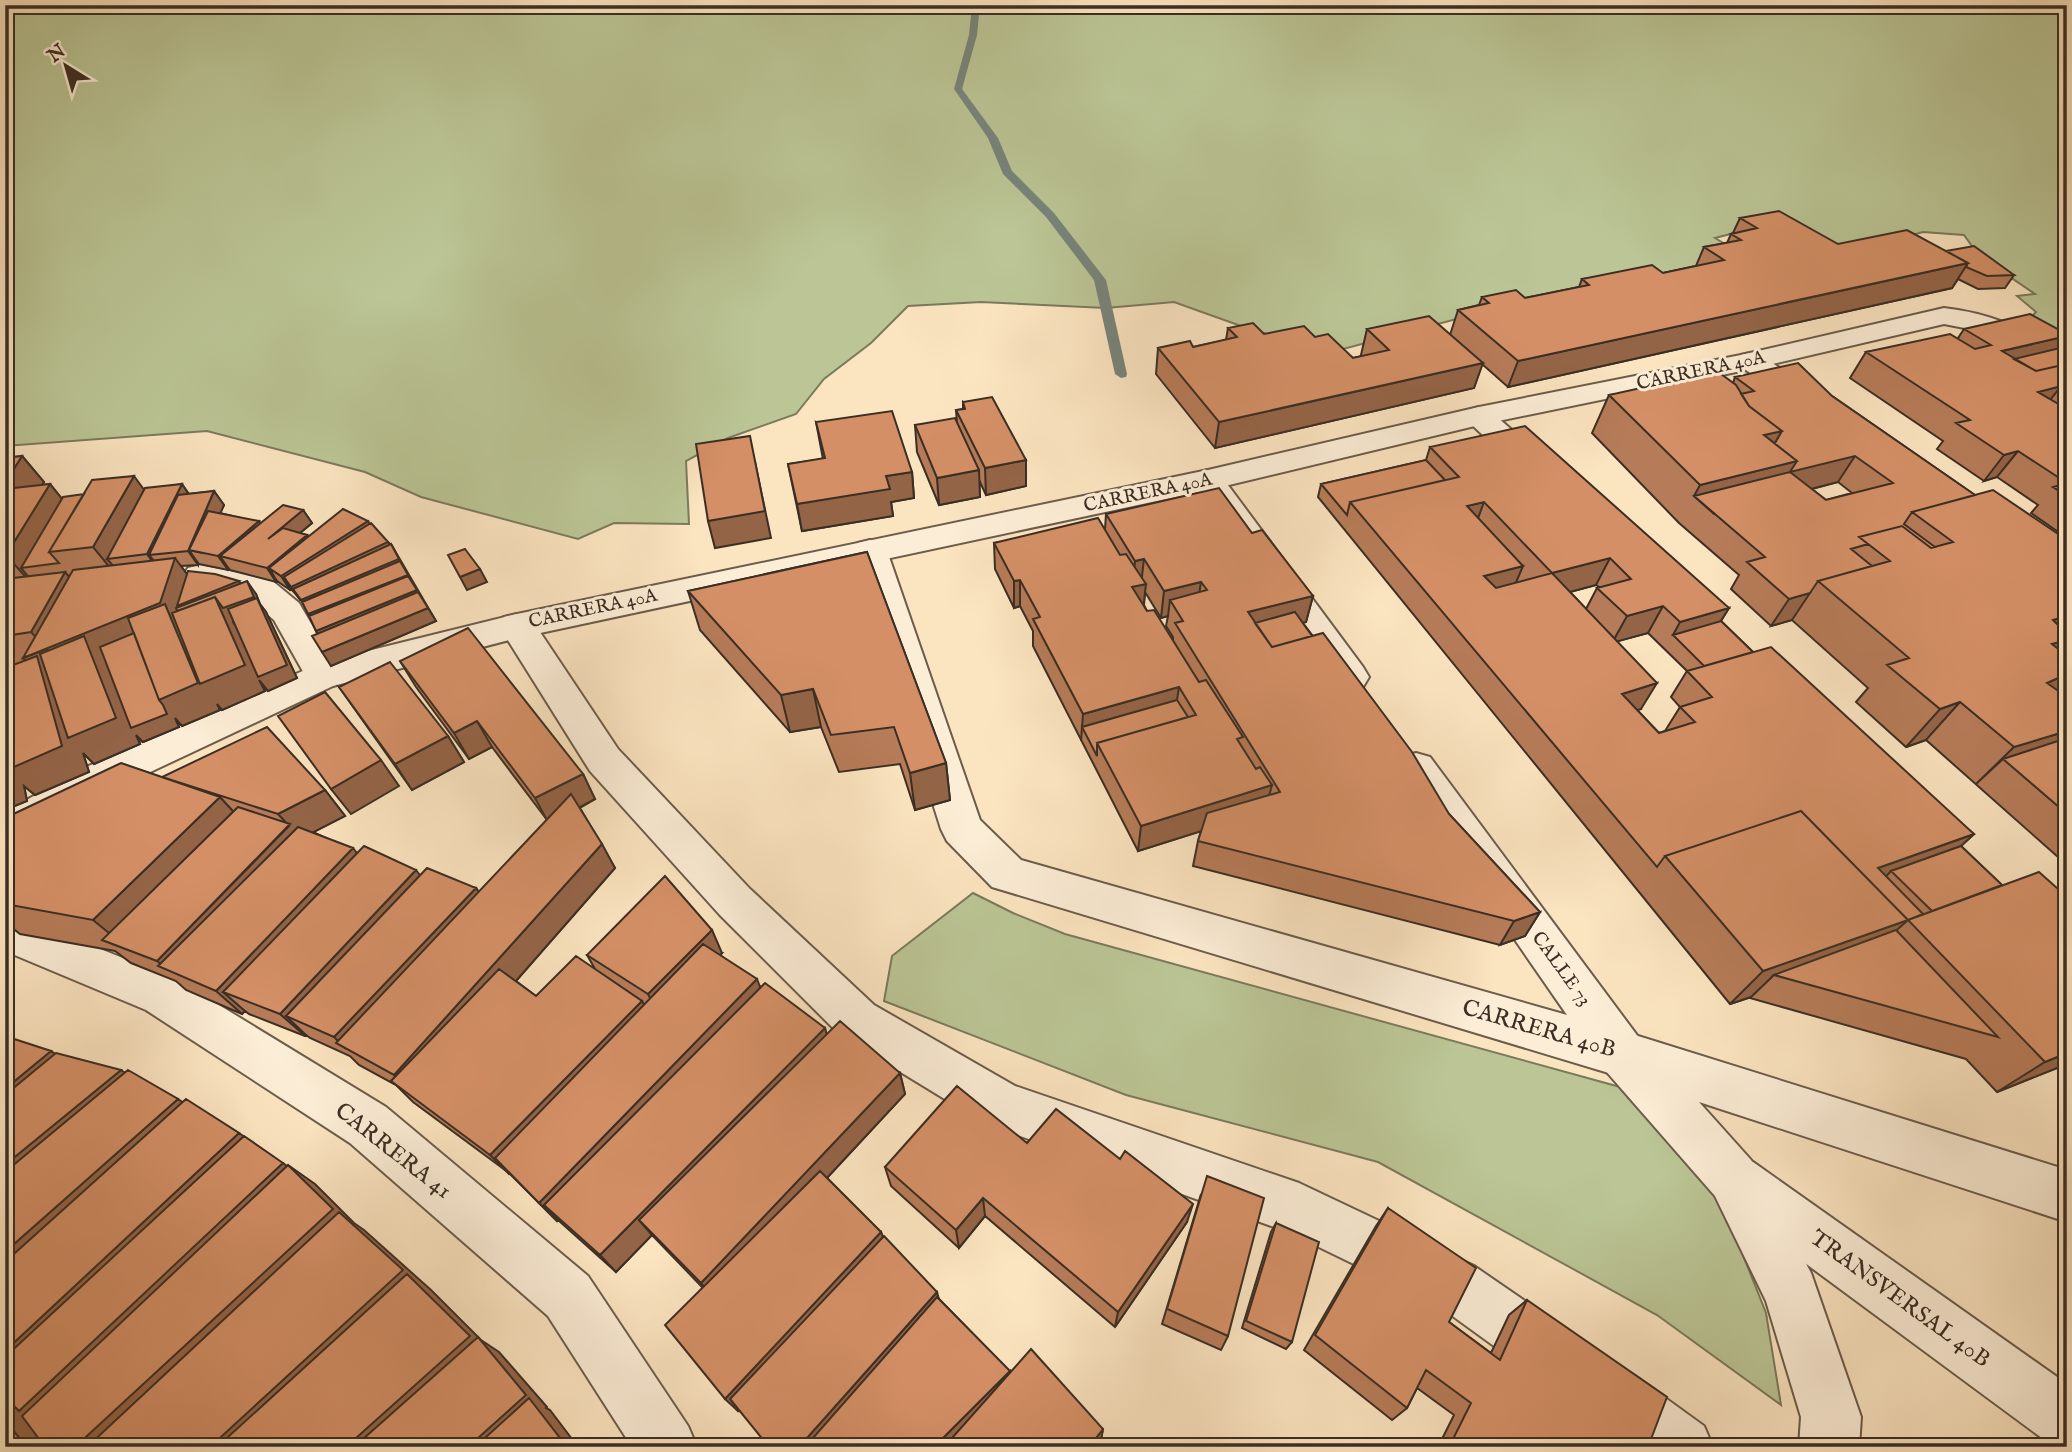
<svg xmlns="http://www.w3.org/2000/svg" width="2072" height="1452" font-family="'IM FELL English',serif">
  <rect width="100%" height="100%" fill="#fbe4c0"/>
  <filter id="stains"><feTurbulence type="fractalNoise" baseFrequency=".00286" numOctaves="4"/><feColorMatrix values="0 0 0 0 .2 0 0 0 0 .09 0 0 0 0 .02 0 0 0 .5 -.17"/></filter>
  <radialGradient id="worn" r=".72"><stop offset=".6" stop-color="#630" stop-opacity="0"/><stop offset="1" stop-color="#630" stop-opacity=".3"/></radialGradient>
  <path fill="#bbc595" stroke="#7b7a5c" stroke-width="2" d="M5 5H2067V341L2027 321 2036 312 2017 296 2035 294 1979 256 1964 235 1923 232 1819 259 1766 225 1715 238 1733 249 1710 262 1665 277 1468 316 1328 353 1241 326 1174 302 1106 308 981 302 908 306 871 343 824 379 796 414 728 438 686 461 689 524 614 523 578 539 421 497 365 472 207 431 5 446Z
    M973 893 1013 913 1065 934 1620 1087 1669 1127 1722 1202 1766 1313 1781 1405 1657 1315 1378 1162 1126 1095 884 1001 892 956Z"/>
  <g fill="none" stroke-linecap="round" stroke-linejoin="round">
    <path fill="#77847b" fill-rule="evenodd" d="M972 5H980L977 35 962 89 998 138 1012 171 1054 213 1106 280 1127 374 1126 377 1121 378 1115 374 1094 280 1046 217 1003 174 988 138 954 89 969 35Z"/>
    <defs>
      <path id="minor" d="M1944 308C1990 313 2027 330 2067 352V372L2057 370 1985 332 1944 324 1751 369 1741 367 1737 361 1741 355Z
        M1479 407 1489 410 1546 460 1550 467 1546 474 1535 476 1524 474 1469 422 1464 416 1469 410Z
        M1208 470 1219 473 1363 667 1369 677 1363 687 1350 690 1337 687 1192 480 1197 473Z
        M870 540 882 543 887 551 980 820 1021 860 1567 1015 1396 768 1402 757 1416 753 1430 757 1639 1038 1646 1054 1639 1070 1622 1077 992 887 947 841 941 829 853 551 858 543Z
        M200 565 270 579 299 603 341 675 336 684 323 688 310 684 274 620 247 597 188 584 183 576 188 568Z
        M517 614 530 617 618 749 750 889 874 1005 1015 1086 1299 1183 1474 1266 1567 1330 1576 1350 1567 1370 1547 1379 1527 1370 1436 1304 1288 1232 984 1123 840 1035 720 915 590 771 499 626 504 617Z
        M5 911 178 980 386 1107 588 1276 688 1426 697 1447H632L548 1316 350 1143 146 1010 5 951Z
        M1735 1154 1753 1162 2067 1384V1447L2046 1441 1717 1198 1709 1180 1717 1162Z
        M1614 1368 1635 1376 1704 1426 1713 1447H1633L1593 1418 1585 1397 1593 1376Z"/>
      <path id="tertiary" d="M1751 353 1761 355 1818 395 1822 401 1818 407 1808 410 1798 407 1746 370 1479 425 1208 490 517 638 333 686 112 790 20 845 5 850V812L84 768 323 662 517 614 1208 470 1479 407Z
        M1622 1031 2067 1170V1222L1699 1102 1751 1160 1811 1273 1861 1417 1859 1447H1799L1801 1417 1766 1301 1715 1196 1605 1070 1598 1054 1605 1038Z"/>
    </defs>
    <use href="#minor" stroke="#6b5c4b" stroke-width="4"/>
    <use href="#tertiary" stroke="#6b5c4b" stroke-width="4"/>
    <use href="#minor" fill="#fcedd6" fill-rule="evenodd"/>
    <use href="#tertiary" fill="#fcedd6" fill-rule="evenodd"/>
  </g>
  <path fill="#b67b58" stroke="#3b2e24" stroke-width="2" fill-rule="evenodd" d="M1740 218 1838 244 1946 251 2014 275 2005 288 1978 289 1958 279 1952 288 1508 387 1482 364 1474 388 1215 448 1156 374 1158 348 1193 347 1226 340 1228 328 1264 334 1315 337 1353 358 1362 356 1361 355 1367 329 1450 335 1458 310 1479 305 1482 297 1525 298 1579 287 1582 279 1663 273 1696 266 1704 247 1727 243 1731 234 1733 233Z
    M1964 329 2067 334V338L2060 348 2067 352V538L2031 513 2038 505 1997 477 1984 481 1937 449 1943 441 1850 378 1866 352 1958 338Z
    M1735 377 1832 396 1975 495 2067 540V865L1926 740 1906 747 1856 702 1868 688 1792 620 1771 626 1731 589 1739 575 1679 523 1592 433 1609 395 1733 383ZM1838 482 1852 493 1826 500 1812 489Z
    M963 402 1026 460V486L986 495 979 480 980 497 939 505 917 452 915 425 957 423 956 410 963 409Z
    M816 422 912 472 914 498 891 502 893 516 802 531 788 464 823 459Z
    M1430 447 1729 608 1721 621 1753 652 1974 834 1961 846 2002 885 2067 897V1064L1997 1092 1966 1059 1750 998 1751 997 1730 1004 1318 497 1321 484 1426 460ZM1596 585 1599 587 1597 588 1586 609 1570 592ZM1648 633 1687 671 1671 697 1680 707 1665 731 1659 733 1637 710 1641 709 1617 641Z
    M22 456 44 482 42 485 50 484 62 499 144 490 182 484 189 494 214 491 224 505 220 513 261 523 303 510 312 523 300 533 307 535 308 537 369 524 390 544H391L436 621 331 666 317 633 303 602 291 589 290 590 277 581 276 582 230 570 229 569 228 570 199 564 198 563V565L181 566 187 574 241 583 256 594 260 604 266 612 297 678 268 691 259 680 265 691 222 710 217 704 220 710 182 726 175 718 179 727 143 742 136 735 140 744 94 764 83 753 89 772 35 795 24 786 27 801 5 810 18 664 5 665V458Z
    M1106 514 1252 533 1313 596 1306 622 1303 623 1449 814 1540 912 1525 936 1500 945 1193 866 1198 841 1201 831 1138 851 1033 646V631L1020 606 1014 608 995 569 994 543 1105 529ZM1145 592 1161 618 1168 616 1166 626 1173 637V640L1147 611 1144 605Z
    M867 552 946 763 950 800 915 810 900 764 839 772 821 727 790 732 700 630 688 591Z
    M400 661 583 774 595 799 580 808 615 868 516 981 536 996 595 969 587 955 722 953 720 955 761 987 825 1028 826 1034 900 1073 905 1094 827 1178 881 1232 883 1237 939 1299 1010 1372 1103 1429 1101 1440 738 1411 702 1287 652 1235 616 1272 558 1220 557 1221 509 1173 413 1102 396 1085 359 1065 350 1056 310 1038 306 1035 305 1036 249 1014 245 1011 242 1014 186 990 176 981 131 963 115 951 20 934 5 922V818L162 777 325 790 345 816 313 832 357 853 420 875 476 888 479 892 547 820 492 747 469 759 416 687Z
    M339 687 448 736 464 762 412 790Z
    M1027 1143 1187 1222 1115 1327 985 1216 959 1248 891 1186 885 1167Z
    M1201 1194 1228 1336 1221 1350 1162 1324Z
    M1388 1208 1449 1322 1491 1353 1509 1315 1527 1300 1648 1447H1438L1454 1415 1417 1388 1407 1408 1392 1420 1304 1350 1376 1226Z
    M1276 1223 1292 1342 1286 1349 1242 1328 1271 1232Z"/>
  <path fill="#946447" stroke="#3b2e24" stroke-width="2" fill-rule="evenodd" d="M1968 263 1952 288 1508 387 1518 361Z
    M2067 336V338L2050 361 2014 369 2002 351Z
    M1483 363 1474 388 1215 448 1219 422Z
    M2061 386 2041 412 2037 392Z
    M1782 431 1768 455 1764 435Z
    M2018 451 1997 477 1984 481 2004 455Z
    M22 456 44 482 5 548V483Z
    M1855 456 1838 482 1714 514 1694 496 1700 485 1797 461Z
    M1026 460V486L986 495 985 468Z
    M755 462 771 538 715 548 708 521Z
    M979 470 980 497 939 505 937 478Z
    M912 472 914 498 891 502 893 516 802 531 797 504 886 476Z
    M134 476 153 502 107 559 117 570 115 574 93 547Z
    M50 484 71 510 21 568 31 580 30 582 6 555Z
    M182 484 191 498 149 555 158 566 157 568 147 554Z
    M214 491 224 505 203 553 189 550 198 563V565L188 551Z
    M1484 502 1474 529 1467 506Z
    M303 510 312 523 277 552 268 539Z
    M259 521 268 534 220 556 229 569 228 570 218 556Z
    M368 521 375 535 388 542 396 555 300 600 284 577 291 589 290 590 281 576 269 568 277 581 276 582 267 568 307 535 316 549Z
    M391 544 415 588 317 628 308 614H310L301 600Z
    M175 558 195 585 239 581 249 595 247 581 256 594 260 604 266 612 297 678 268 691 259 680 265 691 222 710 217 704 220 710 182 726 175 718 179 727 143 742 136 735 140 744 94 764 83 753 89 772 35 795 24 786 27 801 5 810V705L43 679 23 658 47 649 31 632 65 572 88 598ZM262 611 234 624 233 622Z
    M1610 558 1596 585 1540 600 1552 573Z
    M1144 559 1141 585 1146 584 1143 610 1130 614 1135 561Z
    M1523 566 1512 592 1474 602 1484 576Z
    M480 569 487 582 467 590 460 577Z
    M1020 580V606L1014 608V581Z
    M1201 582 1197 609 1170 600 1168 616 1161 618 1164 591Z
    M417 590 424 604 325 645 316 631Z
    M1810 593 1792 620 1771 626 1789 599Z
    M1313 596 1306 622 1253 636 1248 612Z
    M1663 606 1648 633 1612 643 1627 616Z
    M428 608 436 621 331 666 322 652Z
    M1729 608 1712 635H1673L1680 622Z
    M2067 616V644L2035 676 2053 620Z
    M2067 674V681L2043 705 2047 683Z
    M1657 683 1641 709 1607 720 1622 694Z
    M1179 687 1175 713 1082 727 1081 741 1083 714Z
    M813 689 821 727 790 732 781 695Z
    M1960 702 1926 740 1906 747 1940 709Z
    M477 721 492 747 469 759 454 733Z
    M2067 731V750L2003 759 1976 784 2014 747Z
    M448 736 464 762 412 790 395 764Z
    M381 760 399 786 351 814 331 789Z
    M946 763 950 800 915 810 910 773Z
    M583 774 595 799 549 824 535 798Z
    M1272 785 1265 811 1138 851 1141 826Z
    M325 790 345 816 302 838 168 970 157 961 289 826 278 814Z
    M220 797 253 833 131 951 93 920Z
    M1974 834 1947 859 1891 871 1879 884 1878 868Z
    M602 844 615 868 415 1096 394 1075Z
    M353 848 372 872 223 992 245 1011 242 1014 216 991Z
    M416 870 434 894 286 1016 306 1035 305 1036 280 1014Z
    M476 888 493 913 345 1048 334 1037Z
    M1540 912 1525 936 1500 945 1514 921Z
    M1908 920 1870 954 1774 975 1751 997 1730 1004 1763 971Z
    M712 930 722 953 660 1017 648 994Z
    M757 979 766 1002 544 1205 558 1220 557 1221 539 1203Z
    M642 1001 655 1023 509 1174 490 1155Z
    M825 1028 831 1050 639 1220 652 1235 616 1272 600 1255Z
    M51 1051 84 1072 5 1140V1089Z
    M2067 1053V1064L1997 1092 2045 1062Z
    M121 1070 151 1091 5 1215V1165Z
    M900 1073 905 1094 714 1299 701 1283Z
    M178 1099 207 1119 5 1303V1252Z
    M239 1133 267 1153 5 1382V1351Z
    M283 1163 296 1173 288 1165 315 1184 354 1223 364 1230 431 1290 481 1340 499 1352 547 1407 546 1408 550 1410 578 1447H27L5 1421V1388Z
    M983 1198 985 1216 959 1248 956 1230Z
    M1193 1204 1187 1222 1115 1327 1118 1312Z
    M881 1232 887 1249 738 1411 725 1399Z
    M937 1292 941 1307 818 1447H799Z
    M1010 1371 1011 1384 948 1447H934Z
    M1103 1429 1101 1440 1095 1447H1089Z"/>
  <path fill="#d48f66" stroke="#3b2e24" stroke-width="2" d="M1779 211 1838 244 1907 230 1968 263 1518 361 1458 310 1489 303 1482 297 1516 290 1525 298 1589 285 1582 279 1652 265 1663 273 1724 260 1704 247 1741 240 1731 234 1757 228 1740 218Z
    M1974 246 2014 275 1987 276 1966 267 1968 263 1946 251Z
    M2030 314 2067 334V336L2002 351 2036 371 2067 364V389L2061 386 2038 392 2067 409V483L2018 451 2004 455 1956 423 1970 420 1866 352 1950 334 1975 349 1991 345 1964 329Z
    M1429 316 1483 363 1219 422 1158 348 1190 341 1193 347 1237 337 1228 328 1253 323 1264 334 1304 326 1315 337 1328 334 1353 358 1389 350 1367 329Z
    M2060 348 2067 352V364L2036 371 2014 359Z
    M1798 363 1832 396 1975 495 1912 512 1904 524 1935 547 1931 548 1902 526 1859 537 1868 544 1851 549 1872 566 1818 581 1810 593 1789 599 1747 562 1765 557 1694 496 1790 472 1826 500 1893 483 1855 456 1790 472 1797 461 1774 443H1775L1782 431 1749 406 1741 394 1754 391 1735 377Z
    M1717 371 1736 385 1749 406 1782 431 1764 435 1797 461 1700 485 1609 395Z
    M992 397 1026 460 985 468 956 410 965 409 963 402Z
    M892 411 912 472 886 476 890 489 797 504 788 464 825 458 816 422Z
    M955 418 979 470 937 478 915 425Z
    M1525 426 1729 608 1680 622 1663 606 1627 616 1597 588 1631 579 1610 558 1552 573 1484 502 1467 506 1523 566 1484 576 1496 588 1552 573 1657 683 1622 694 1659 733 1695 722 1680 707 1712 697 1687 671 1771 647 1974 834 1878 868 1923 914 1908 920 1801 811 1665 856 1657 867 1350 502 1459 477 1430 447Z
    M750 436 765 511 708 521 696 444Z
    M22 456 5 483V458Z
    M1426 460 1445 480 1350 502 1347 515 1321 484Z
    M134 476 93 547 49 552 92 480Z
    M2067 483V496L2053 487Z
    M50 484 6 555 5 556V489Z
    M182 484 147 554 107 559 145 488Z
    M1219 488 1252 533 1262 530 1313 596 1248 612 1272 647 1323 633 1412 752 1449 814 1540 912 1514 921 1198 841 1207 813 1280 792 1175 623 1183 621 1170 600 1207 590 1201 582 1164 591 1144 559 1135 561 1106 514Z
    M1993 490 2067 540V616L2053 620 2067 634V640L2052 644 2067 656V674L2047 683 2067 697V731L2014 747 1960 702 1940 709 1887 665 1909 658 1818 581 1890 561 1859 537 1902 526 1931 548 1953 542 1912 512Z
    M214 491 188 551 149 555 178 495Z
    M84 494 49 552 59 563 21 568 63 497Z
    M283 505 303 510 268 539 283 528 307 535 267 568 220 556Z
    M343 509 368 521 281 576 269 568Z
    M208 511 259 521 218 556 189 550Z
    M1098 518 1120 555 1126 554 1146 584 1132 587 1147 611 1154 610 1199 682 1206 680 1243 737 1237 739 1256 769 1260 767 1272 785 1141 826 1097 743 1196 715 1179 687 1083 714 1033 619 1040 617 1020 580 1014 581 994 543Z
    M371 523 388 542 291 587 284 577Z
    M391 544 399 559 301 600 293 589Z
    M465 549 480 569 460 577 448 555Z
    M867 552 946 763 910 773 894 727 831 735 813 689 781 695 688 591Z
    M175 558 160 603 23 658 73 570Z
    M400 561 408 575 308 614 302 602Z
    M188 571 215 574 239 581 177 606Z
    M65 572 31 632 5 636V579Z
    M408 576 417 590 316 631 309 616Z
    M247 581 254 597 223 608 215 597 177 611 176 608Z
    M418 592 428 608 322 652 312 636Z
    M215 597 245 665 200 684 172 613Z
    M257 598 287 665 258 677 228 609Z
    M165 604 198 683 159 700 128 618Z
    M1295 612 1312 636 1272 647 1255 623Z
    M1721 621 1753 652 1704 666 1673 635Z
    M2067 625V634L2060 627Z
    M468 628 583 774 535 798 477 721 454 733 400 661Z
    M134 633 159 700 163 705 167 714 131 728 100 647Z
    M84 636 116 718 68 738 40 654Z
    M2067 644V655L2061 650Z
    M37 656 62 746 7 770 5 765V668Z
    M390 662 448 736 395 764 339 687Z
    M325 692 381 760 331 789 278 716Z
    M1177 700 1188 717 1097 743V756L1082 727Z
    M267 727 325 790 278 814 162 777Z
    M2067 738V814L2003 759Z
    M121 763 220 797 93 920 5 904V818Z
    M571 794 602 844 394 1075 336 1043Z
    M238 807 290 824 157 961 102 940Z
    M1801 811 1908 920 1763 971 1665 856Z
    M298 827 353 848 216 991 158 966Z
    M364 846 416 870 280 1014 223 992Z
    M1961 846 2002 885 1932 911 1891 871Z
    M427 868 476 888 334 1037 286 1016Z
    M2039 872 2067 897V1053L2045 1062 1908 920Z
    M665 876 712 930 648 994 587 955Z
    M1896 930 1998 1037 1774 975Z
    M703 944 757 979 539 1203 495 1158Z
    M576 956 642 1001 490 1155 391 1081 499 969 536 996Z
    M765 983 825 1028 600 1255 544 1205Z
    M840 1021 900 1073 701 1283 639 1220Z
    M5 1036 51 1051 5 1089Z
    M56 1053 121 1070 5 1165V1095Z
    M128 1070 178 1099 5 1252V1172Z
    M957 1086 1027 1143 1056 1109 1120 1159 1125 1151 1193 1204 1118 1312 983 1198 956 1230 885 1167Z
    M186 1099 239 1133 5 1351V1262Z
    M244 1136 283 1163 19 1411 5 1397V1357Z
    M288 1165 333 1209 75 1447H45L22 1416Z
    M820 1171 881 1232 725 1399 665 1325Z
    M1207 1176 1264 1198 1228 1336 1167 1309Z
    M1388 1208 1476 1268 1449 1322 1500 1360 1527 1300 1667 1397 1648 1447H1452L1450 1445 1471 1403 1426 1370 1407 1408 1315 1335Z
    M339 1212 403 1270 210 1447H87Z
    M1276 1223 1319 1242 1292 1342 1246 1321Z
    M884 1236 937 1292 799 1447H769L730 1399Z
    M407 1274 470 1336 346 1447H217Z
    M937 1297 1010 1371 934 1447H805Z
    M478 1337 526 1395 468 1447H354Z
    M1031 1349 1103 1429 1089 1447H944Z
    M529 1398 567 1447H475Z
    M5 1421 27 1447H5Z"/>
  <g text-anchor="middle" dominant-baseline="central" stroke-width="6" stroke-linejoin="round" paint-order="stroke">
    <g font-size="19" fill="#3b2e24" stroke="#fcedd6">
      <text transform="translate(1701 371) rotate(-12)">CARRERA 40A</text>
      <text transform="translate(1148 493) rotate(-12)">CARRERA 40A</text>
      <text transform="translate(593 609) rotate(-12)">CARRERA 40A</text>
      <text transform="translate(1561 969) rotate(54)">CALLE 73</text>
    </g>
    <g font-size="23" fill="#3b2e24" stroke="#fcedd6">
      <text transform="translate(1539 1029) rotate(16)">CARRERA 40B</text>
      <text transform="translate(393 1151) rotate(38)">CARRERA 41</text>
      <text transform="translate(1900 1299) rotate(36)">TRANSVERSAL 40B</text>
    </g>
  </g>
  <rect width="2072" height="1452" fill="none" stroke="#fbe4c0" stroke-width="28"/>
  <rect x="7" y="7" width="2058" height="1438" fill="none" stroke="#3b2e24" stroke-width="3.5"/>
  <rect x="14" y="14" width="2044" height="1424" fill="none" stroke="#3b2e24" stroke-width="2"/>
  <g transform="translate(66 66) rotate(323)" stroke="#fcedd6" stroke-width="5" paint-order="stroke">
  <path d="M0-5L12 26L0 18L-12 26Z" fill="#3b2e24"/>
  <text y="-10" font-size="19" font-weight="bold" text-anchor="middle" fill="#3b2e24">N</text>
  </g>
  <rect width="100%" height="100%" filter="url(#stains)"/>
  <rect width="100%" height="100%" fill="url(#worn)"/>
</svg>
